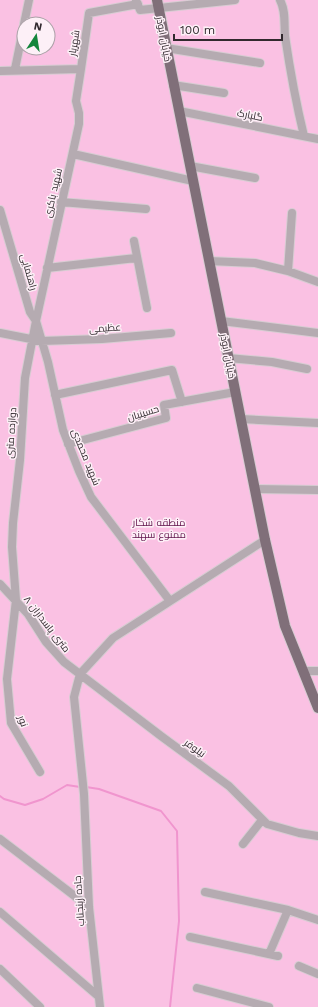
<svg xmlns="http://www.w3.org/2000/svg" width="318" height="1007" font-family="'Work Sans',Cairo,sans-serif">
  <rect width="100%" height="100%" fill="#fdf0f7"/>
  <path fill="#fac1e3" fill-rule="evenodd" d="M0 0H318V1007H0ZM24 24H48V48H24Z"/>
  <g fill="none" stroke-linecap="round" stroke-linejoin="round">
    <path stroke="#f095ce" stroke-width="2" d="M86 787 99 789 161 811 177 831 179 921 170 1007
      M0 796 4 799 25 805 43 799 67 785 80 787"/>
    <defs>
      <path id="minor" d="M136 0 140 10 235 0
        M280 0C286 11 284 24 285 36 290 70 296 103 304 136
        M24 24 29 0
        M166 48 260 63
        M15 69 24 25
        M81 69 76 101 79 113V124L36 321 48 362 63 430 79 471 91 497 170 601
        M0 71 81 69 89 13 138 4
        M173 85 224 93
        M179 111 318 139
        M73 154 193 181
        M190 166 255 178
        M61 202 146 209
        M0 210 30 312 36 321 25 378 20 460 13 523 12 547 16 600 7 679 11 723 40 772
        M134 241 147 308
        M209 261 255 263 288 271 318 282
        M47 268 136 258
        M288 271 292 213
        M221 321 318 333
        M0 333 41 341 102 339 171 333
        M228 358 272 362 307 369
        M55 395 172 370 182 402
        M241 419 318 423
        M68 444 166 418 164 405 235 392
        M255 489 318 490
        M0 584 28 614 46 642 64 662 161 736 229 786 267 824 299 833 318 836
        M304 671H318
        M0 839 89 907
        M243 844 262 820
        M205 892 288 910 318 920
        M0 912 98 996
        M190 937 278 956
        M269 954 288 910
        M299 966 318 974
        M0 969 40 1007
        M197 988 269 1007
        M100 1007 89 907 84 794 74 697 80 674 113 638 265 540"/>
      <path id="major" d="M157 0 265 540 285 626 318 708"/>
    </defs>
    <use href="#minor" stroke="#d8ccd3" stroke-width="10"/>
    <use href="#major" stroke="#d8ccd3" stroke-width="12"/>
    <use href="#minor" stroke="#b5abb1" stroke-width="8"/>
    <use href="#major" stroke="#806f79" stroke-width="10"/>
  </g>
  <g text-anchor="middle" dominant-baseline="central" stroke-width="3" stroke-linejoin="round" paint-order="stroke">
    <g font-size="10" fill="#31292e" stroke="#fdf0f7">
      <text transform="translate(164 39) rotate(79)">خیابان ابوذر</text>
      <text transform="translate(74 43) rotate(-81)">شهریار</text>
      <text transform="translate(250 115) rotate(11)">گلپارک</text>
      <text transform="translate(53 193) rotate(-77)">شهید باکری</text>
      <text transform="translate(29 272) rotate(74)">راهنمایی</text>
      <text transform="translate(105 328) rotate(-4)">عظیمی</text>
      <text transform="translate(228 356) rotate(79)">خیابان ابوذر</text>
      <text transform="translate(143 413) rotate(-17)">حسینیان</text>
      <text transform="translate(11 433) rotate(-86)">دوازده متری</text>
      <text transform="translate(86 457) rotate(68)">شهید محمدی</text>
      <text transform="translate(47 624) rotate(52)">۸ متری پاسداران</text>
      <text transform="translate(23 721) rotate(70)">نور</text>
      <text transform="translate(195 748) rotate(36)">نیلوفر</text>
      <text transform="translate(79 901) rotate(-94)">جاده زینجناب</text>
    </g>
    <g font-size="10" fill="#60114a" stroke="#fdf0f7">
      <text x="159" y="522">منطقه شکار<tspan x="159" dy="12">ممنوع سهند</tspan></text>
    </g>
  </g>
  <g transform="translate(36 36) rotate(12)"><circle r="19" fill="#fdf0f7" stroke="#aba0a7"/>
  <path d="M0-3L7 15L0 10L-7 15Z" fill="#14853c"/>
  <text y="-6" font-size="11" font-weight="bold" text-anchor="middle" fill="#31292e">N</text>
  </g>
  <path d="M174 34v6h108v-6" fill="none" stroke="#31292e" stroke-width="2"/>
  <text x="180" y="34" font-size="12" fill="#31292e" stroke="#fdf0f7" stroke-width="3" paint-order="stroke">100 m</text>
</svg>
